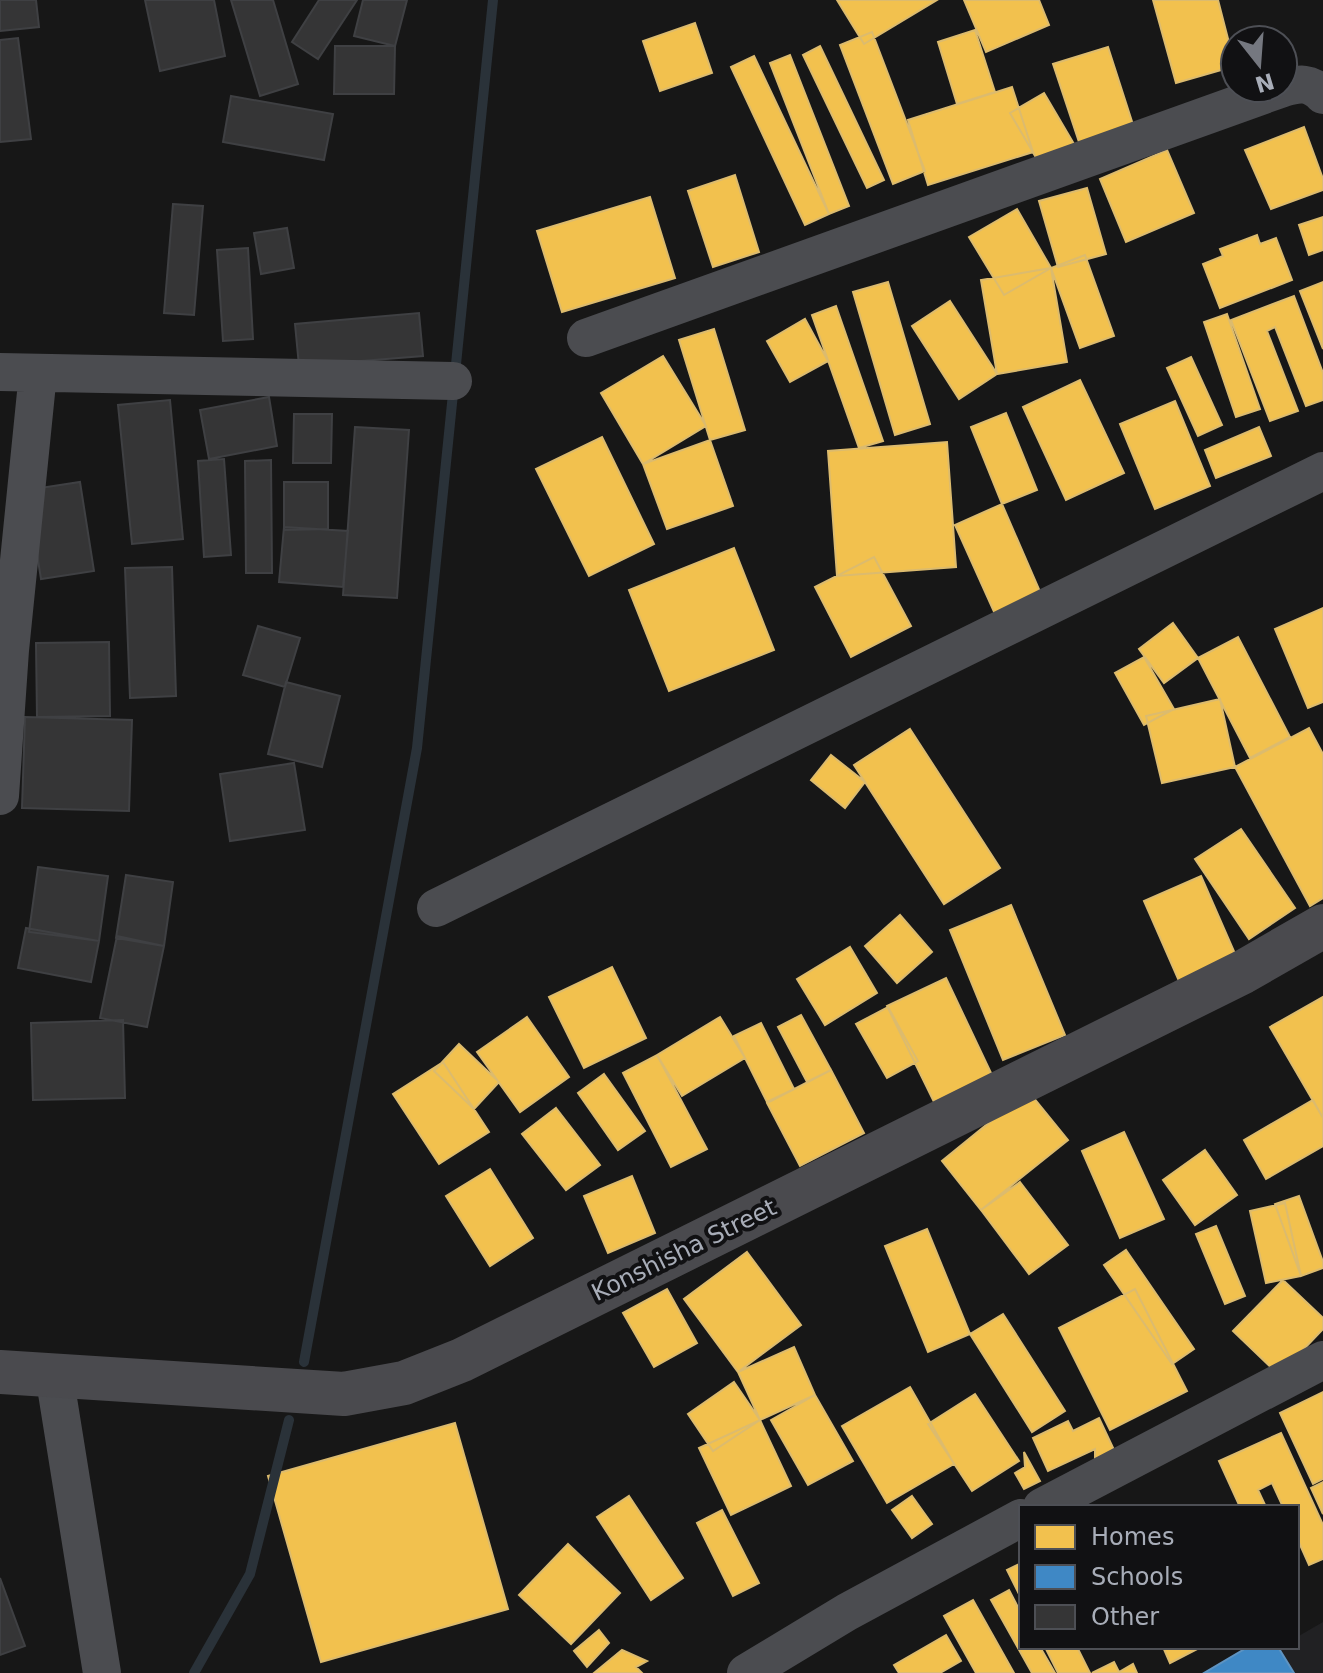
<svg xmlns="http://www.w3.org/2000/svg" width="1323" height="1673" font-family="'DejaVu Sans',sans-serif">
  <rect width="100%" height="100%" fill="#171717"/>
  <path fill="#212123" d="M1323 1622V1673H1233L1279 1647H1297V1637Z"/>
  <path fill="#f2c14e" stroke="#dcbb6e" stroke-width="2" d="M837 0H937L864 44Z
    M964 0H1039L1049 25 986 52Z
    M1153 0H1218L1235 66 1176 83Z
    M695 23 712 73 660 91 643 41Z
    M975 30 995 92 957 104 938 42Z
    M872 32 925 171 893 184 840 45Z
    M820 46 884 180 867 188 803 55Z
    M1108 47 1137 137 1083 154 1053 64Z
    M790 55 849 206 829 214 770 63Z
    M754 56 829 214 805 225 731 67Z
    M1012 87 1033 152 928 185 908 120Z
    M1044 93 1077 149 1042 168 1010 113Z
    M1304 127 1323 179V190L1271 209 1245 150Z
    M1167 150 1194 213 1126 242 1100 179Z
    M735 175 759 252 713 267 688 191Z
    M1087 188 1106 254 1058 267 1039 201Z
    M650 197 675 278 562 312 537 231Z
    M1017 209 1051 268 1004 295 969 237Z
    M1323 217V250L1309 255 1299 225Z
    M1257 235 1260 244 1276 238 1292 280 1220 308 1203 264 1223 256 1220 249Z
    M1085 255 1114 336 1080 348 1051 268Z
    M1051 268 1067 362 997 374 981 280Z
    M888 282 930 424 895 435 853 292Z
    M1323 282V349L1300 291Z
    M1294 296 1323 373V400L1306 406 1275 327 1267 331 1298 411 1270 421 1231 320Z
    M950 301 997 374 959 399 912 326Z
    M836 306 883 441 859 448 812 315Z
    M1227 314 1260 409 1236 417 1204 322Z
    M805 319 828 361 790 382 767 341Z
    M714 329 745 430 710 440 679 340Z
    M663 356 706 426 643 464 601 393Z
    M1191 357 1222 425 1198 436 1167 368Z
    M1080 380 1124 473 1066 500 1023 407Z
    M1175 401 1210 486 1155 509 1120 424Z
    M1006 413 1037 490 1002 504 971 427Z
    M1259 427 1271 456 1216 478 1205 450Z
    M602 437 654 544 589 576 536 469Z
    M710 440 733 506 667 529 643 464Z
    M947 442 956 567 837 576 828 451Z
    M1002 504 1041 594 995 614 955 525Z
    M734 548 774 650 669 691 629 590Z
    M874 557 911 626 851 657 815 587Z
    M1323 608V702L1308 708 1275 629Z
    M1173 623 1198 658 1164 683 1139 649Z
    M1238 637 1290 737 1250 758 1198 658Z
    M1144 657 1174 709 1144 725 1115 673Z
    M1220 699 1235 767 1162 783 1146 716Z
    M1309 728 1323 754V898L1310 906 1235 767Z
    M910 729 1000 868 944 904 854 765Z
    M831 755 865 782 845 808 811 780Z
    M1241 829 1295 908 1249 939 1195 859Z
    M1201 876 1243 972 1186 997 1144 901Z
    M1011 905 1065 1035 1003 1060 950 930Z
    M900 915 932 952 897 983 865 946Z
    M850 947 877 993 825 1025 797 979Z
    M612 967 646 1038 584 1068 549 997Z
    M946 978 992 1075 934 1102 887 1006Z
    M1323 997V1118L1270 1027Z
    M888 1007 918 1061 887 1078 856 1024Z
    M801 1015 831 1070 807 1082 778 1027Z
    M527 1017 569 1077 520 1112 477 1052Z
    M720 1017 745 1058 682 1096 657 1055Z
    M761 1023 794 1089 767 1102 734 1036Z
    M459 1044 499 1082 474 1109 434 1071Z
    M657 1055 707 1149 671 1167 623 1073Z
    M443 1062 489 1132 439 1164 393 1094Z
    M831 1070 864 1133 800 1166 767 1103Z
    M604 1074 645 1131 618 1150 578 1093Z
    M1028 1091 1068 1140 981 1210 942 1161Z
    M1313 1100 1323 1118V1146L1266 1179 1244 1140Z
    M556 1108 600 1165 566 1190 522 1134Z
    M1124 1132 1164 1219 1120 1238 1082 1151Z
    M1205 1150 1237 1195 1195 1225 1163 1180Z
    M490 1169 533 1238 490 1266 446 1196Z
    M632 1176 655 1233 608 1253 584 1196Z
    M1020 1182 1068 1245 1029 1274 981 1210Z
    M1299 1196 1323 1262V1268L1301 1276 1275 1204Z
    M1285 1203 1301 1276 1266 1283 1250 1211Z
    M1216 1226 1245 1296 1225 1304 1196 1234Z
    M927 1229 970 1334 928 1352 885 1246Z
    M1126 1250 1194 1349 1172 1364 1104 1265Z
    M747 1252 801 1325 738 1372 684 1299Z
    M1283 1280 1323 1318V1329L1279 1375 1233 1331Z
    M667 1289 697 1343 654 1367 623 1313Z
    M1135 1289 1187 1391 1110 1430 1059 1328Z
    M1003 1314 1065 1411 1032 1432 970 1334Z
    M794 1347 815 1395 760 1420 738 1372Z
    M734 1382 760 1420 713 1451 688 1414Z
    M910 1387 954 1464 887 1503 842 1426Z
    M1323 1392V1479L1313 1484 1280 1413Z
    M975 1394 1019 1461 972 1491 928 1424Z
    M815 1395 853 1461 808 1485 771 1420Z
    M1099 1418 1115 1452 1095 1462V1449L1048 1471 1033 1438 1068 1421 1073 1431Z
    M760 1420 791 1486 731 1515 699 1448Z
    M455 1423 508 1609 321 1662 268 1476Z
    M1281 1433 1323 1525V1559L1309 1565 1297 1538V1507H1283L1272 1483 1258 1490 1266 1507H1240L1219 1461Z
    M1024 1452 1040 1481 1024 1489 1015 1473 1025 1467Z
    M1323 1482V1514L1311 1488Z
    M629 1496 683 1578 651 1600 597 1517Z
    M912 1496 932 1524 912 1538 892 1510Z
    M722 1510 759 1583 733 1596 697 1523Z
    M568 1544 620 1593 571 1644 519 1595Z
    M1021 1563V1598L1007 1570Z
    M1009 1590 1021 1613V1647H1040L1055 1673H1032L991 1600Z
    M973 1600 1014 1673H976L944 1616Z
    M599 1630 609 1643 587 1667 574 1651Z
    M946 1635 961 1661 940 1673H899L894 1665Z
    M1045 1647H1077L1090 1673H1058Z
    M1163 1647H1201L1170 1663Z
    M622 1650 647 1661 636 1667 642 1673H594Z
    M1114 1662 1119 1672 1133 1664 1137 1673H1092Z"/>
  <path fill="#3f88c5" stroke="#5e93c1" stroke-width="2" d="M1248 1647H1278L1294 1673H1204Z"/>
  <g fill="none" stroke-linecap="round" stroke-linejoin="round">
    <path stroke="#2a3239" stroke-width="10" d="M304 1362 417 748 493 0
      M194 1673 250 1574 289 1420"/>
  </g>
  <path fill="#353536" stroke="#3f4043" stroke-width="2" d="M0 0H36L39 27 0 31Z
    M145 0H214L225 56 160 71Z
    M231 0H273L298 84 260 96Z
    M319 0H357L318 59 292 42Z
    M363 0H407L395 46 354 36Z
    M18 38 31 139 0 142V40Z
    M335 46H395L394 94H334Z
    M231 96 333 114 324 160 223 142Z
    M173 204 203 206 194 315 164 313Z
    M287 228 294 268 261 274 254 233Z
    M248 248 253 339 223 341 217 250Z
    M419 313 423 356 299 366 295 324Z
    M269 397 277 446 209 459 200 410Z
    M170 400 183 539 132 544 118 405Z
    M294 414H332L331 463H293Z
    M355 427 409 430 397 598 343 595Z
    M224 459 231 555 204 557 198 461Z
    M271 460 272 573H246L245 461Z
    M80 482 94 571 41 579 27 490Z
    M284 482H328V529L284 530Z
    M284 527 348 531 343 587 279 582Z
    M172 567 176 696 130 698 125 568Z
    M258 626 300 638 285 687 243 675Z
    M109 642 110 716 37 717 36 643Z
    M286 682 340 696 322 767 268 754Z
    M25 717 132 720 129 811 22 808Z
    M294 763 305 830 230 841 220 774Z
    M38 867 108 876 99 941 29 932Z
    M126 875 173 882 164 946 116 938Z
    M26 928 99 941 91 982 18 968Z
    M117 936 164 946 147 1027 100 1018Z
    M123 1020 125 1098 33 1100 31 1023Z
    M0 1578 25 1646 0 1655Z"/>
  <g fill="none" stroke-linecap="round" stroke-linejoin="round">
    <path stroke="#4b4c50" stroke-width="38" d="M1283 88C1300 83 1310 82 1323 95
      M586 338 1283 88
      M0 372 453 381
      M0 796 10 650 38 373
      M436 908 1323 471
      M54 1374 102 1673
      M1042 1507 1323 1360
      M746 1673 847 1612 1021 1518"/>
    <path stroke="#4a4a4e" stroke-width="44" d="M0 1372 344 1394 404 1383 462 1360 1243 972 1323 926"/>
  </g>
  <g text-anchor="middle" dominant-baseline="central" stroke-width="8" stroke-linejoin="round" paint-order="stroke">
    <g font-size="24" fill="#a8adb8" stroke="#111113">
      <text transform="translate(684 1250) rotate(-26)">Konshisha Street</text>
    </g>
  </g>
  <rect x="1019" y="1505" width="280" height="144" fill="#111113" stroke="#4d4f55" stroke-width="2"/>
  <rect x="1035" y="1525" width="40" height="24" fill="#f2c14e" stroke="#4d4f55" stroke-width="2"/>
  <text x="1091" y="1545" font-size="24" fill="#a8adb8">Homes</text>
  <rect x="1035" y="1565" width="40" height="24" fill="#3f88c5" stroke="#4d4f55" stroke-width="2"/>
  <text x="1091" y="1585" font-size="24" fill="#a8adb8">Schools</text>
  <rect x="1035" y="1605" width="40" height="24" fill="#353536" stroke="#4d4f55" stroke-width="2"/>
  <text x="1091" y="1625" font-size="24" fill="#a8adb8">Other</text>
  <g transform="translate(1259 64) rotate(163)"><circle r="38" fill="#111113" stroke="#4d4f55" stroke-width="2"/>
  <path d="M0-6L14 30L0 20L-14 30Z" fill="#757880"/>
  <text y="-12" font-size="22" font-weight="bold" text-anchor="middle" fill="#a8adb8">N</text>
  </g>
</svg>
